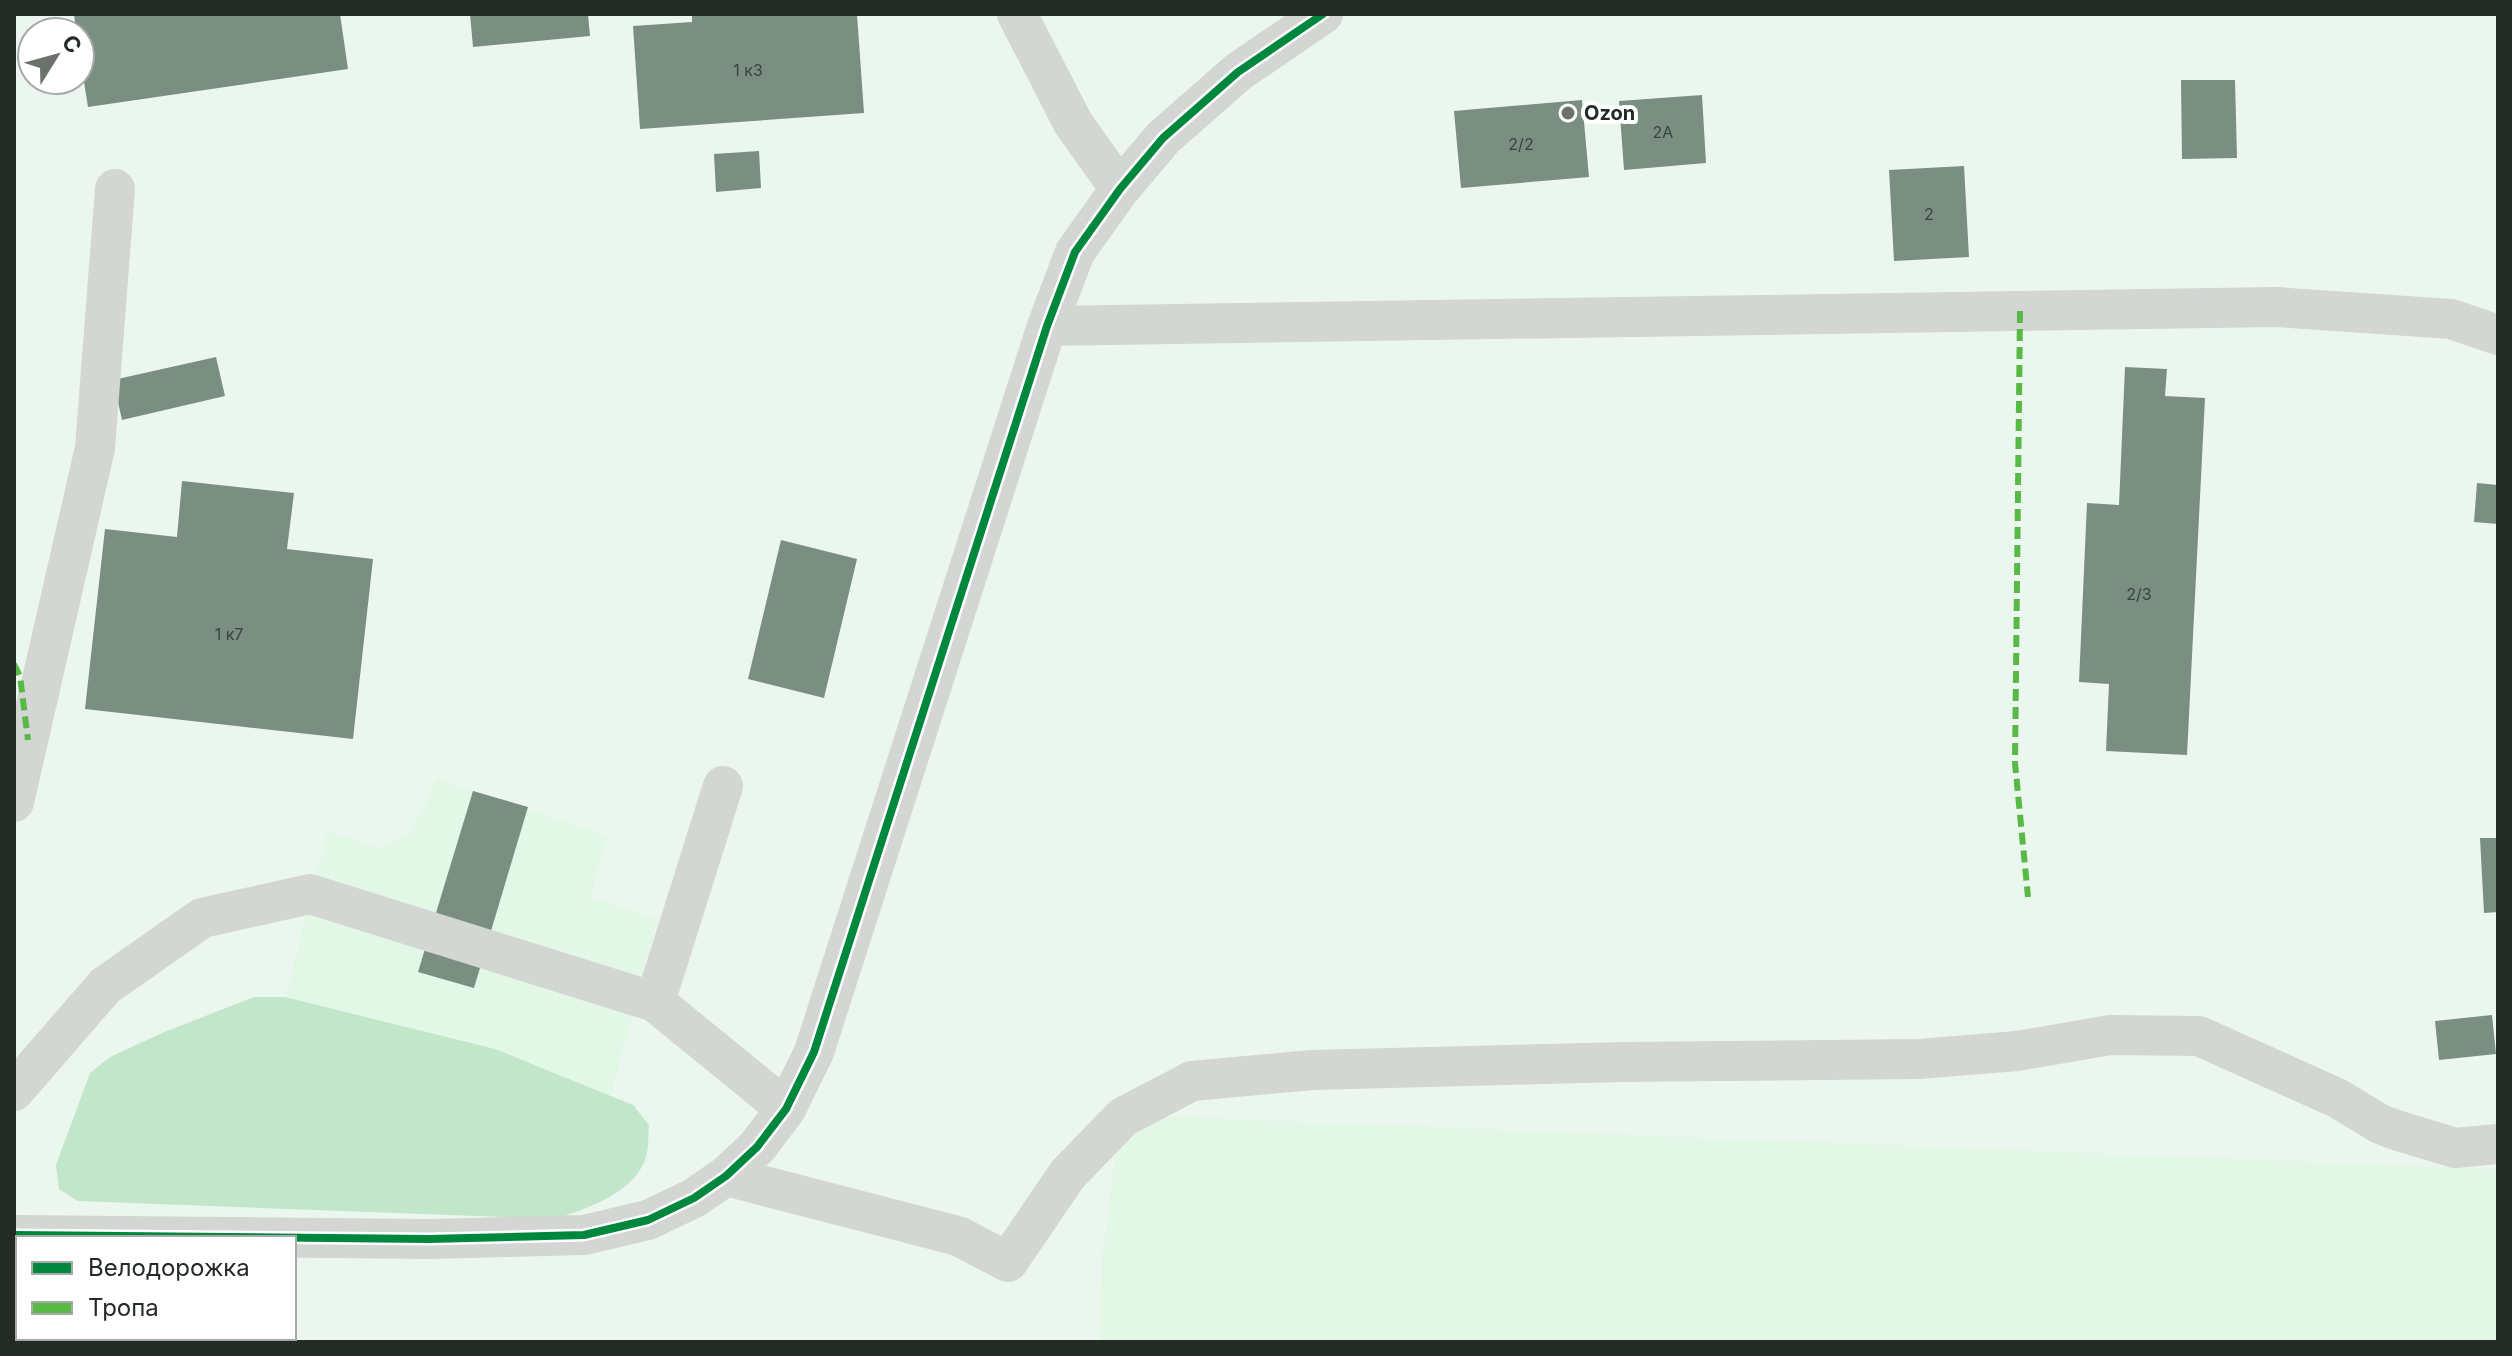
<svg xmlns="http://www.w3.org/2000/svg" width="2512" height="1356" font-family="Inter,sans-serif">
  <rect width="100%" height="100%" fill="#ebf7ee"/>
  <path fill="#e2f7e6" d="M437 778 608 836 590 897 658 918 611 1096 495 1049 285 997 328 831 379 848 406 835 421 814Z
    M1136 1115 2498 1169V1342H1100L1102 1258 1117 1142Z"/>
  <path fill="#c1e6c9" d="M254 997H285L495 1049 633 1105 649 1125C648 1135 649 1147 646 1157 635 1193 588 1208 555 1219L78 1201 59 1189 56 1165 90 1073 110 1057 162 1033Z"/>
  <path fill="#7a8e82" d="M74 14H340L348 69 88 107 80 57V32H76Z
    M470 14H588L590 36 473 47Z
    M692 14H857L864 113 640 129 633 26 692 22Z
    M2181 80H2235L2237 158 2182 159Z
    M1702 95 1706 163 1624 170 1619 101Z
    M1582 100 1589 177 1461 188 1454 111Z
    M759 151 761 188 716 192 714 154Z
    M1964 166 1969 257 1894 261 1889 170Z
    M216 357 225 396 122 420 113 380Z
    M2125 367 2167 369 2165 396 2205 398 2187 755 2106 751 2109 684 2079 682 2087 503 2119 505Z
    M182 481 294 493 287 549 373 559 353 739 85 709 105 529 177 537Z
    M2477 483 2498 485V524L2474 522Z
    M781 540 857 559 824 698 748 679Z
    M473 791 528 807 474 988 418 972Z
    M2480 838H2498V912L2484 913Z
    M2492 1015 2496 1054 2439 1060 2435 1021Z"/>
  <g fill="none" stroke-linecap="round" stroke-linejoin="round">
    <path stroke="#d3d6d3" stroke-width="40" d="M1017 14 1073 123 1120 189
      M1047 326 2276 307 2451 319 2498 335
      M14 802 95 448 115 189
      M655 1002 723 786
      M14 1091 105 986 202 918 310 894 655 1002 786 1109
      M726 1176 958 1236 1008 1262 1067 1175 1123 1117 1192 1081 1312 1070 1625 1062 1919 1059 2017 1051 2110 1035 2199 1036 2337 1098 2380 1124 2396 1130 2455 1148 2498 1144
      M14 1235 429 1239 584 1235 648 1220 694 1198 726 1176 757 1147 786 1109 814 1052 1047 326 1075 252 1120 189 1163 138 1238 72 1323 14"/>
    <path stroke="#58b947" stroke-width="6" stroke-dasharray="12 6" stroke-linecap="butt" d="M2020 311 2015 763 2028 897
      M14 664 20 676 28 740"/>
    <defs>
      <path id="cycleway" d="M14 1235 429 1239 584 1235 648 1220 694 1198 726 1176 757 1147 786 1109 814 1052 1047 326 1075 252 1120 189 1163 138 1238 72 1323 14"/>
    </defs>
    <use href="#cycleway" stroke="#fff" stroke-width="13"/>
    <use href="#cycleway" stroke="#00873e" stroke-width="8"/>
  </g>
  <circle fill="#6a726b" stroke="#fff" stroke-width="3" cx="1568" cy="113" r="8"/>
  <g text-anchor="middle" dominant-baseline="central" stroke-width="8" stroke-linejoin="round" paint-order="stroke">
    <g font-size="16" fill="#3a443c">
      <text x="748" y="70">1 к3</text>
      <text x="1663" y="132">2А</text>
      <text x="1521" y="144">2/2</text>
      <text x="1929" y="214">2</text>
      <text x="2139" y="594">2/3</text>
      <text x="229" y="634">1 к7</text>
    </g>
    <g font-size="20" font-weight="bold" fill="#242b25" stroke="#fff" text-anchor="start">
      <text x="1584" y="113">Ozon</text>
    </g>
  </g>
  <rect width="2512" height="1356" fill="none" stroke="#242b25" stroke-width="32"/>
  <rect x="16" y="1236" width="280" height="104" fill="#ffffff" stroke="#a7aaa8" stroke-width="2"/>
  <rect x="32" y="1262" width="40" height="12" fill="#00873e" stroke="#a7aaa8" stroke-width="2"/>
  <text x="88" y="1276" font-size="24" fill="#242b25">Велодорожка</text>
  <rect x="32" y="1302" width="40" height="12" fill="#58b947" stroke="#a7aaa8" stroke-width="2"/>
  <text x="88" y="1316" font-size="24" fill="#242b25">Тропа</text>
  <g transform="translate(56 56) rotate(53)"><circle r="38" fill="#ffffff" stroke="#a7aaa8" stroke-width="2"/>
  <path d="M0-6L14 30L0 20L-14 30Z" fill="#6a726b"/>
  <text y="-12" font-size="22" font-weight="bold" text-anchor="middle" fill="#242b25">С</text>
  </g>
</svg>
